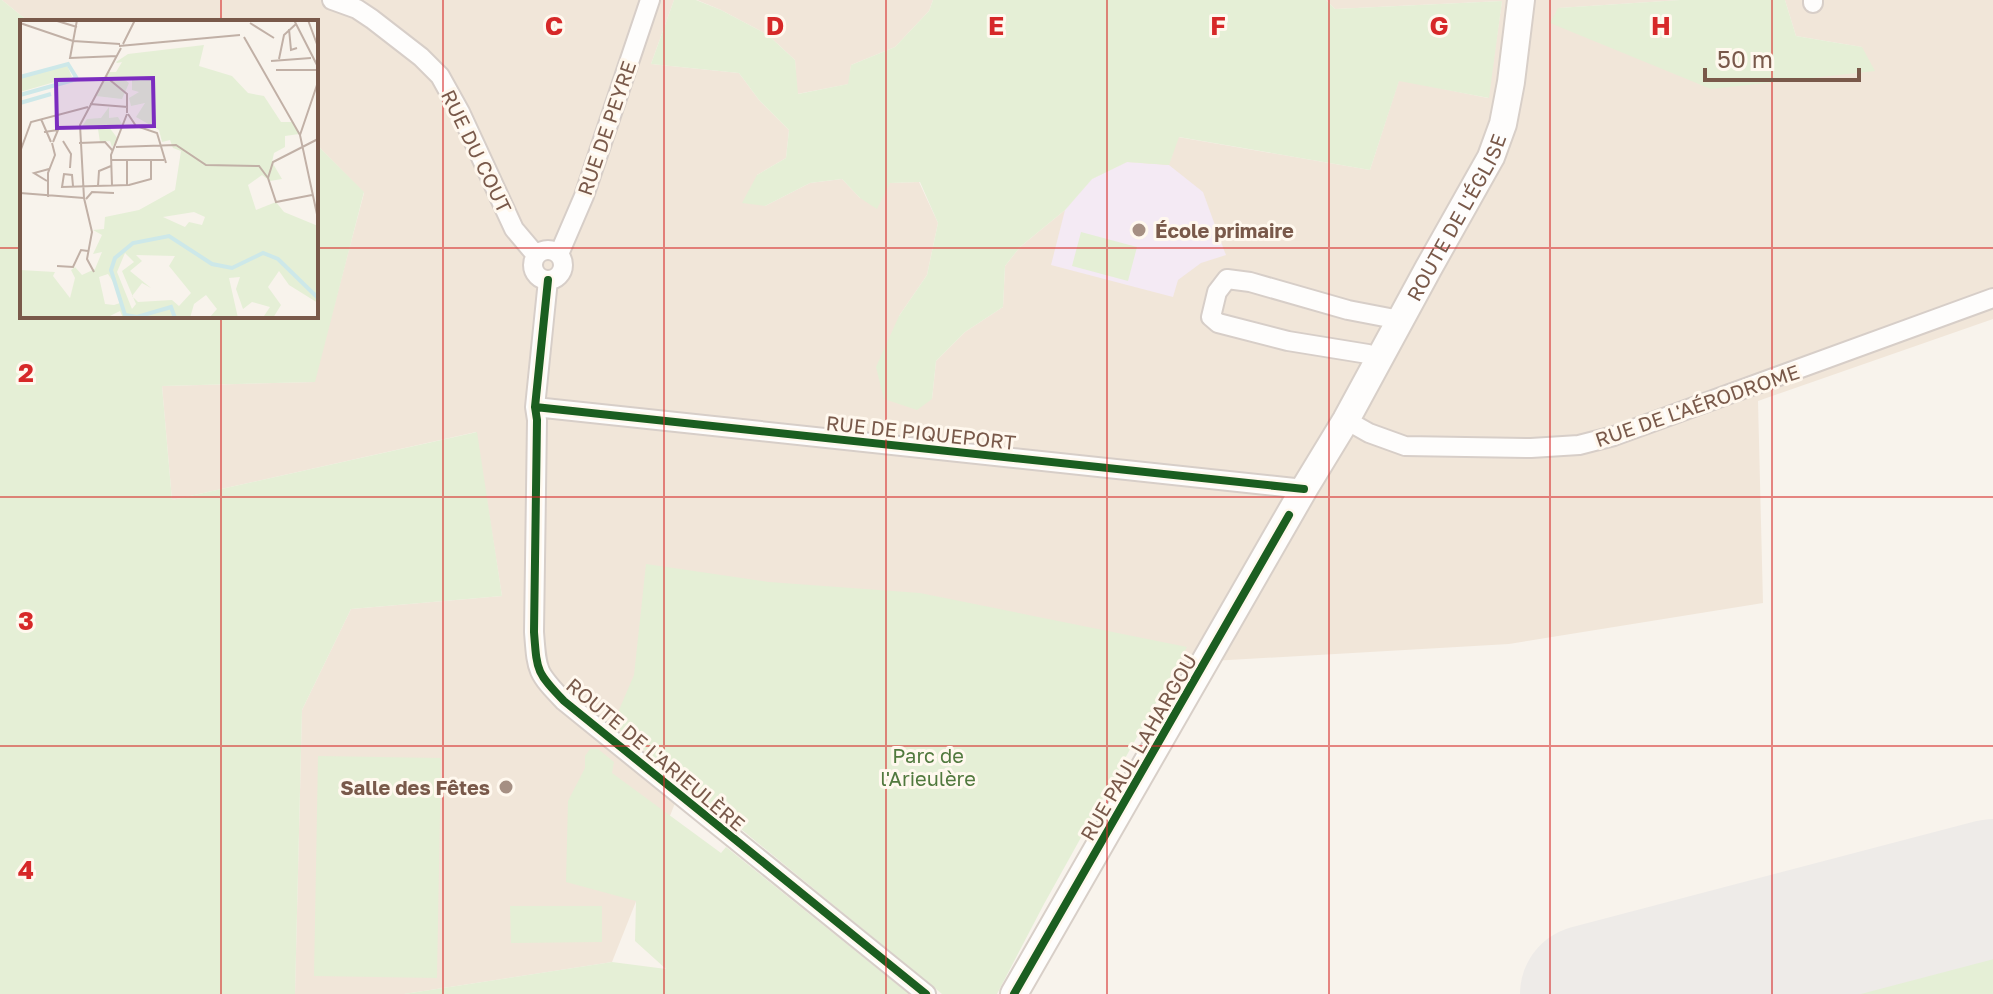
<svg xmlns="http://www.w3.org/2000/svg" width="1993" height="994" font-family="'Golos Text',sans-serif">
  <rect width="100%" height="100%" fill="#f8f3ec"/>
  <path fill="#f1e6d9" d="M2 0H674L651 64 739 73 759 100 789 130 786 158 757 175 765 206 810 183 842 179 860 198 890 183 919 182 938 223 927 275 899 316 932 399 936 361 965 332 1003 307 1005 266 1020 247 1065 210 1092 179 1127 162 1169 164 1178 137 1370 170 1399 80 1488 98 1502 1 1335 9 1326 0H1680L1559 8 1862 47 1796 36 1785 0H1993V319L1758 401 1763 603 1509 644 1107 667 754 604 612 962 404 994H295L302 710 351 609 502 596 476 432 172 500 162 386 314 382 364 193 316 144V22H29Z
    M697 0H933L929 11 895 47 851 65 849 84 797 94 795 60 768 35 721 10Z"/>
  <path fill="#f4eaf4" d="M1127 162 1169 165 1203 192 1224 250 1226 255 1201 263 1178 280 1173 297 1051 265 1065 210 1092 179Z"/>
  <path fill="#e5efd6" d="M0 0H2L29 22H22V316H316V144L364 192 315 382 162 386 172 500 477 432 502 596 351 609 302 710 295 994H0Z
    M674 0H696L721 10 768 35 795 60 798 94 848 84 851 65 895 47 929 11 933 0H1326L1335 9 1502 1 1489 98 1399 81 1370 170 1179 137 1169 165 1127 162 1092 179 1065 210 1020 247 1005 266 1003 307 965 332 936 361 932 399 917 410 884 399 876 367 899 316 927 275 938 223 920 182 890 183 877 209 860 198 842 179 810 183 765 206 742 203 757 175 786 158 789 130 759 100 739 73 651 64Z
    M1680 0H1785L1796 36 1862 47 1875 71 1711 89 1550 23 1558 8Z
    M1081 232 1137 247 1128 281 1072 266Z
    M646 564 769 582 920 593 1187 647 1044 904 997 994H942L613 724 634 675Z
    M590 749H598L614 762 612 773 721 853 726 847 909 994H404L612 962 666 969 635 941 636 901 566 882 568 801 585 768V756Z
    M318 756 441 758 437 978 314 976Z
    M510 906H602V942L511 943Z
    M1993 954V994H1839Z"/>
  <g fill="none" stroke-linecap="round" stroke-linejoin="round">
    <path stroke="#eeebe8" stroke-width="56" d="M1606 994 1668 977"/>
    <path stroke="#eeebe8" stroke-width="138" d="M1589 994 1993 888"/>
    <defs>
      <path id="street" d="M332 0 357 9 372 19 421 57 440 76 460 112 514 229 536 255
        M1813 3V0
        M533 265a15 15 0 1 1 30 0a15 15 0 1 1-30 0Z
        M559 254 584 196 650 0
        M548 280 535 407 537 420 534 632C537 671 536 672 564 701L926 994
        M1378 360 1368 354 1288 341 1218 323 1211 317 1217 292 1227 279 1250 282 1348 310 1400 320
        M535 407 1304 489
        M1346 420 1369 433 1405 446 1531 448 1579 445 1614 436 1993 298"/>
      <g id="secondary">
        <path id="s1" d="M1014 994 1304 489 1346 420 1428 269 1491 157 1503 124 1511 82 1521 0"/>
      </g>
    </defs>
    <use href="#street" stroke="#d7cec8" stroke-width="22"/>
    <use href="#secondary" stroke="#d8cfc8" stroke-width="30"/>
    <use href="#street" stroke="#fefdfc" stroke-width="18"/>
    <use href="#secondary" stroke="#fefdfc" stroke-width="26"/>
    <defs>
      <path id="cycleway" d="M548 280 535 407 537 420 534 632C537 671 536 672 564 701L926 994
        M535 407 1304 489
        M1014 994 1289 515"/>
    </defs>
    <use href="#cycleway" stroke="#fff8ee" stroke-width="13"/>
    <use href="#cycleway" stroke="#1b5e20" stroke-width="8"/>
  </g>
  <path fill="none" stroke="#d62828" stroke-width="2" stroke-opacity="0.55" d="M221 0V22M443 0V994M664 0V994M886 0V994M1107 0V994M1329 0V994M1550 0V994M1772 0V994M0 248H22M316 248H1993M221 316V994M0 497H1993M0 746H1993"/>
  <g fill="#a58f83" stroke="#fff8ee" stroke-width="3">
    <circle cx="1139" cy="230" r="8"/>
    <circle cx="506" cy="787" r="8"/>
  </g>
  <g text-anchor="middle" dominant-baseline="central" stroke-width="6" stroke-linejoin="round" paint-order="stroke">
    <g font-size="20" fill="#79594a" stroke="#fff8ee">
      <text transform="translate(606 128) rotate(-71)">RUE DE PEYRE</text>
      <text transform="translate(477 151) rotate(64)">RUE DU COUT</text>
      <text stroke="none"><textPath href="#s1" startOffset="894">ROUTE DE L'ÉGLISE</textPath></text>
      <text transform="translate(1697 405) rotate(-19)">RUE DE L'AÉRODROME</text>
      <text transform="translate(921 432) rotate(6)">RUE DE PIQUEPORT</text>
      <text transform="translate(1138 747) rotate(-60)">RUE PAUL LAHARGOU</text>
      <text transform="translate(656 754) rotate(40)">ROUTE DE L'ARIEULÈRE</text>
    </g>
    <g font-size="20" font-weight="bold" fill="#79594a" stroke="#fff8ee" text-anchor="start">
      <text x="1155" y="230">École primaire</text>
      <text x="490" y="787" text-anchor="end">Salle des Fêtes</text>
    </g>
    <g font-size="20" fill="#51793e" stroke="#fff8ee">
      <text x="928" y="755">Parc de<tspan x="928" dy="23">l'Arieulère</tspan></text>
    </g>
  </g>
  <g transform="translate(20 20)">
    <rect width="298" height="298" fill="#f8f3ec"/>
    <path d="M184 25 179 46 212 56 228 73 244 76 261 102H273L279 114 265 116V127L254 133 252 142 262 159 250 161 242 155 228 165 236 190 256 182 264 192 298 206V283L269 265 259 251 248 267 261 285 253 298 244 296 250 287 232 282 223 289 216 269 220 257 209 258 218 298H189L197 289 186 275 174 284 170 298H103L100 291 86 298H0V250L35 252 33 256 50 278 55 258 51 250 55 247 62 255 75 249 82 232 73 234 82 215 73 210 84 209 85 197 119 190 155 170 161 131 153 128 150 120 142 122 139 110 116 97 125 83 111 86 109 78 119 72 112 70V59L105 60 109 63 102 79 76 76 88 52H96L102 42 97 43 96 42 108 34ZM174 192 185 197 182 205 169 202 165 207 143 197ZM105 233 114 242 102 251 116 284 112 289 97 252ZM116 235 155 236 149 246 171 273 159 286 152 280 118 282 112 276 122 263 131 268 110 251 122 241ZM88 254 97 268 100 283 94 285 85 284 79 257ZM47 45 52 57 0 72V58ZM89 87V98L98 97 102 104 89 107 98 119 92 127 90 121 80 122 78 109 61 108 67 99 81 98Z" fill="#e5efd6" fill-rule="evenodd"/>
    <path fill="none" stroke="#cde8e9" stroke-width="4" d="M0 57 48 44 56 57 52 60M0 75 57 59M0 83 31 74M155 298 151 287 117 297 105 295 91 250 95 238 113 223 149 216 192 244 212 248 243 233 258 239 298 278"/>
    <path fill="none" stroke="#c1b0a6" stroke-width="2" d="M34 0 57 7M57 0 50 38 97 36M274 0 298 47M288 0 298 27M0 3 53 21 100 24M230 3 254 18M269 9 271 30 277 28M224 17 280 115 298 199M103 24 115 0M99 26 220 15M259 39 264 15 276 4M251 41 291 38M256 50H298M85 56 107 74V93M70 84 108 87M108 94 116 106 137 113 146 143M21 99 31 122M24 112 38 110 33 122M280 115 298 62M43 121 51 134 50 148M59 123 85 122 93 131M96 127 156 125 186 145 239 146 248 158M0 132 11 102 68 87M91 140H144M27 161 14 153 29 149M92 165 91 135 107 94M107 165V140M53 166 52 155 44 154 42 167 109 165 131 159V140M78 166 79 151 91 146M0 173 64 178M292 175 256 182 248 158 253 142 298 119M28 177V153L35 135 32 123M66 179 72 172 94 173M37 246 53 247 61 230 68 231M74 252 67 239 72 212 64 178 60 105 101 28"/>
    <path fill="#7b2cbf" fill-opacity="0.15" stroke="#7b2cbf" stroke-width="4" d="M133 58 134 106 37 108 36 60Z"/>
    <rect width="298" height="298" fill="none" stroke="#79594a" stroke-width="4"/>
  </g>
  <g font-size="26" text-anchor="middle" font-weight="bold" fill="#d62828" stroke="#fff8ee" stroke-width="6" stroke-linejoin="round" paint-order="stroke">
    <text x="554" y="35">C</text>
    <text x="775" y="35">D</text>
    <text x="996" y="35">E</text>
    <text x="1218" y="35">F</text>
    <text x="1439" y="35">G</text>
    <text x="1661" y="35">H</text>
    <text x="26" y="382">2</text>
    <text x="26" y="630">3</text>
    <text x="26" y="879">4</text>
  </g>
  <path d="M1705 68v12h154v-12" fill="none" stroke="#79594a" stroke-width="4"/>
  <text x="1717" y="68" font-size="24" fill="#79594a" stroke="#fff8ee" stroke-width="6" paint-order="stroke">50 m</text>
</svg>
